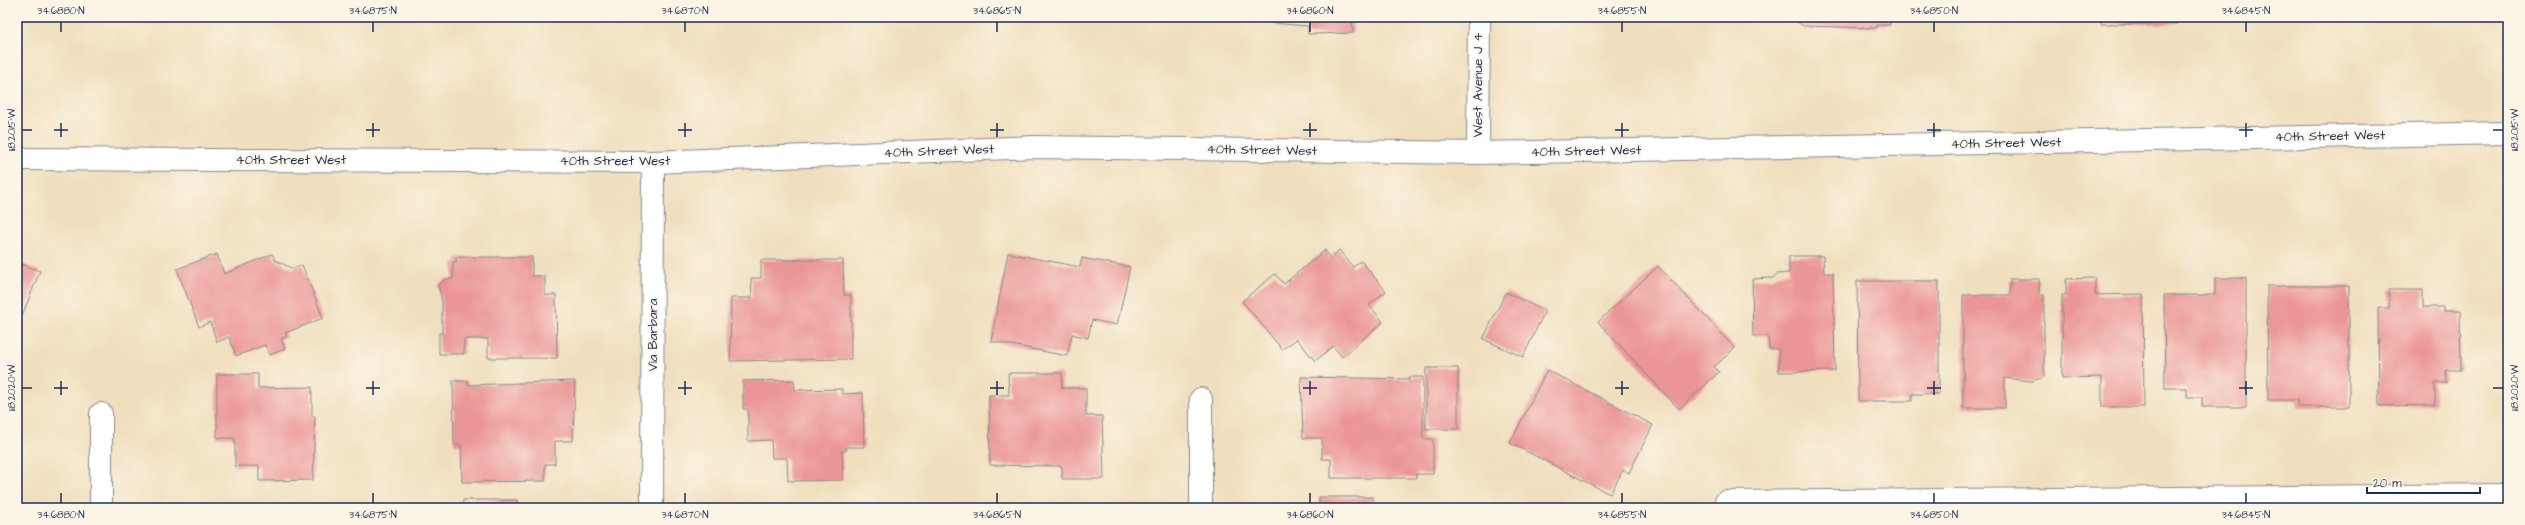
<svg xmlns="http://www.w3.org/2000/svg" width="2525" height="525" font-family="'Architects Daughter',sans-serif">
  <rect width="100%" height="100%" fill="#fcf5e5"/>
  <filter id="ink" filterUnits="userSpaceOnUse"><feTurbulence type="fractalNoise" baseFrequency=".025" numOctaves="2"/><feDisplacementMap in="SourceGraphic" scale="8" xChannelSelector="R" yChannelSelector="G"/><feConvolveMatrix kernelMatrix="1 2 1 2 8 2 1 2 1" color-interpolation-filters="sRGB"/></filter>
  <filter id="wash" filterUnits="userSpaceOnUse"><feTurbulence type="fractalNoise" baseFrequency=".012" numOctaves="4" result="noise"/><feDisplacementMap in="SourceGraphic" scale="16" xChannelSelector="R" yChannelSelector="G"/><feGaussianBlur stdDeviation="0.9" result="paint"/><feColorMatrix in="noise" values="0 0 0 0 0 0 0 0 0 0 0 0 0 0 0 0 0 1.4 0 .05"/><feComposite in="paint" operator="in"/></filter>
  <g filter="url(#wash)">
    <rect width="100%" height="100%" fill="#f0dfbe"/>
    <g id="blocks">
      <path fill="#eb9696" d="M1272 17H1352L1353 33 1308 34V26L1272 23Z
        M1796 17H1890V25H1877V28L1803 26 1796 21Z
        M2087 17H2177V24H2101V20H2087Z
        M1325 250 1330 258 1339 250 1353 267 1361 261 1386 291 1369 305 1383 322 1342 357 1333 346 1315 361 1297 339 1282 349 1242 301 1275 274 1284 284Z
        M1008 253 1080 267 1082 258 1130 267 1117 325 1092 320 1088 338 1072 334 1067 356 991 341Z
        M217 254 224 274 272 254 275 260 293 269 302 265 323 318 285 333 287 336 281 339 285 349 269 355 265 345 236 356 229 337 217 342 210 322 199 327 177 269Z
        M1789 256H1823L1824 273H1833L1835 371 1779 372V349H1769L1768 336H1753L1752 279 1773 278 1777 274 1789 273Z
        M456 257H532V276H545V295H556L557 358H488V339H464V354H439V333H442V301L438 285 445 279H453V262H456Z
        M761 260H843L844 295H851V359L730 361 731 298H752L751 278H761Z
        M17 262 40 271 17 328Z
        M1658 266 1735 348 1714 367 1719 372 1679 409 1598 322Z
        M2095 278V295L2143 294 2144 407H2102V377L2062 378V295H2066V279Z
        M2215 278H2246V407H2202V397H2187V388H2165L2164 295H2215Z
        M2010 279H2039V295H2044V377L2032 381 2005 378V408H1963V295H2010Z
        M1857 281H1939V394H1912V401H1858Z
        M2267 286H2349V407H2297V400H2268Z
        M2389 290H2423V307H2443V311H2460L2461 370H2446V383H2435V405L2379 406 2378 308H2389Z
        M1506 292 1545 311 1523 357 1483 339Z
        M1426 368H1458V429H1426Z
        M1547 370 1653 425 1629 473 1623 470 1610 494 1510 443Z
        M1008 373H1062V388H1086V416H1102L1104 479H1062V466L990 465 989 395H1009Z
        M217 374H258V388L312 387V416H315L313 480 259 481V466H235V438H217Z
        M1301 377 1409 379V377H1423V439H1433V474H1416V478H1331V459H1322V438H1303Z
        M794 380 795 390 842 389V394L863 393 864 447H846V451H842L843 480 788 481 787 458H772L771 440 748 441V409H743V381Z
        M453 381H468V385L575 381 573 441H555V464H545V481L462 482 461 445H454Z
        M1319 497H1373V508H1319Z
        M463 500H517V508H463Z
        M762 506H847V508H762Z"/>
    </g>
  </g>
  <g filter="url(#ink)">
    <use href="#blocks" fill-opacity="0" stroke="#86878e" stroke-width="1"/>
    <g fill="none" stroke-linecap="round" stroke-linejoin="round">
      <defs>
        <path id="minor" d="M1478 153 1479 17
          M101 414V508
          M652 508 653 162
          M1201 508V399
          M1726 508V502L2508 495"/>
        <path id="secondary" d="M17 159 653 162 1034 147 1478 153 2508 133"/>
      </defs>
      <use href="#minor" stroke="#86878e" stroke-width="24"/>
      <use href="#secondary" stroke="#86878e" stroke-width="24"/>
      <use href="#minor" stroke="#fff" stroke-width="22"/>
      <use href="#secondary" stroke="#fff" stroke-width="22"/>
    </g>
  </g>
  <path fill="none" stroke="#1b2f5e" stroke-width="1.5" d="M61 22V32M373 22V32M685 22V32M997 22V32M1310 22V32M1622 22V32M1934 22V32M2246 22V32M61 123V137M373 123V137M685 123V137M997 123V137M1310 123V137M1622 123V137M1934 123V137M2246 123V137M22 130H32M54 130H68M366 130H380M678 130H692M990 130H1004M1303 130H1317M1615 130H1629M1927 130H1941M2239 130H2253M2493 130H2503M61 381V395M373 381V395M685 381V395M997 381V395M1310 381V395M1622 381V395M1934 381V395M2246 381V395M22 388H32M54 388H68M366 388H380M678 388H692M990 388H1004M1303 388H1317M1615 388H1629M1927 388H1941M2239 388H2253M2493 388H2503M61 493V503M373 493V503M685 493V503M997 493V503M1310 493V503M1622 493V503M1934 493V503M2246 493V503"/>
  <g text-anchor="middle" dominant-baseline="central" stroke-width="4" stroke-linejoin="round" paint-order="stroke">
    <g font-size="13" fill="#1b2f5e" stroke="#fcf5e5">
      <text transform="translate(1478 85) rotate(-90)">West Avenue J 4</text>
      <text transform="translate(2330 136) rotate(-1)">40th Street West</text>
      <text transform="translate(2006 143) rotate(-1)">40th Street West</text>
      <text transform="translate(1262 150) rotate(1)">40th Street West</text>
      <text transform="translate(939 151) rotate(-2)">40th Street West</text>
      <text transform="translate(1586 151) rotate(-1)">40th Street West</text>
      <text x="291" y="160">40th Street West</text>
      <text x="615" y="161">40th Street West</text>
      <text transform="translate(653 335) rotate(-90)">Via Barbara</text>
    </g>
  </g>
  <rect width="2525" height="525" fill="none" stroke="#fcf5e5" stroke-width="44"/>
  <path d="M2367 487v6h113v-6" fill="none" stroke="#1b2f5e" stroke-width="2"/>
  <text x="2373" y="487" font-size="12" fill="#1b2f5e" stroke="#fcf5e5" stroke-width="3" paint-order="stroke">20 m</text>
  <rect x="22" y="22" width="2481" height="481" fill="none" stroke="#1b2f5e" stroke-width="1.5"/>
  <g font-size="10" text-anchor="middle" fill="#1b2f5e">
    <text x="61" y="14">34.6880°N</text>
    <text x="373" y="14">34.6875°N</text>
    <text x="685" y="14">34.6870°N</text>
    <text x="997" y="14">34.6865°N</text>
    <text x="1310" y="14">34.6860°N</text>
    <text x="1622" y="14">34.6855°N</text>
    <text x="1934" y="14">34.6850°N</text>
    <text x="2246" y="14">34.6845°N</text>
    <text transform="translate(2514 130) rotate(-90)" y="4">118.2015°W</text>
    <text transform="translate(11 130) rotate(-90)" y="4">118.2015°W</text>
    <text transform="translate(2514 388) rotate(-90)" y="4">118.2020°W</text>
    <text transform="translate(11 388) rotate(-90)" y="4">118.2020°W</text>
    <text x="61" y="518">34.6880°N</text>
    <text x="373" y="518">34.6875°N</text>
    <text x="685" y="518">34.6870°N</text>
    <text x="997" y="518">34.6865°N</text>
    <text x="1310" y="518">34.6860°N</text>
    <text x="1622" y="518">34.6855°N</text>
    <text x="1934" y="518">34.6850°N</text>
    <text x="2246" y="518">34.6845°N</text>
  </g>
</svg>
